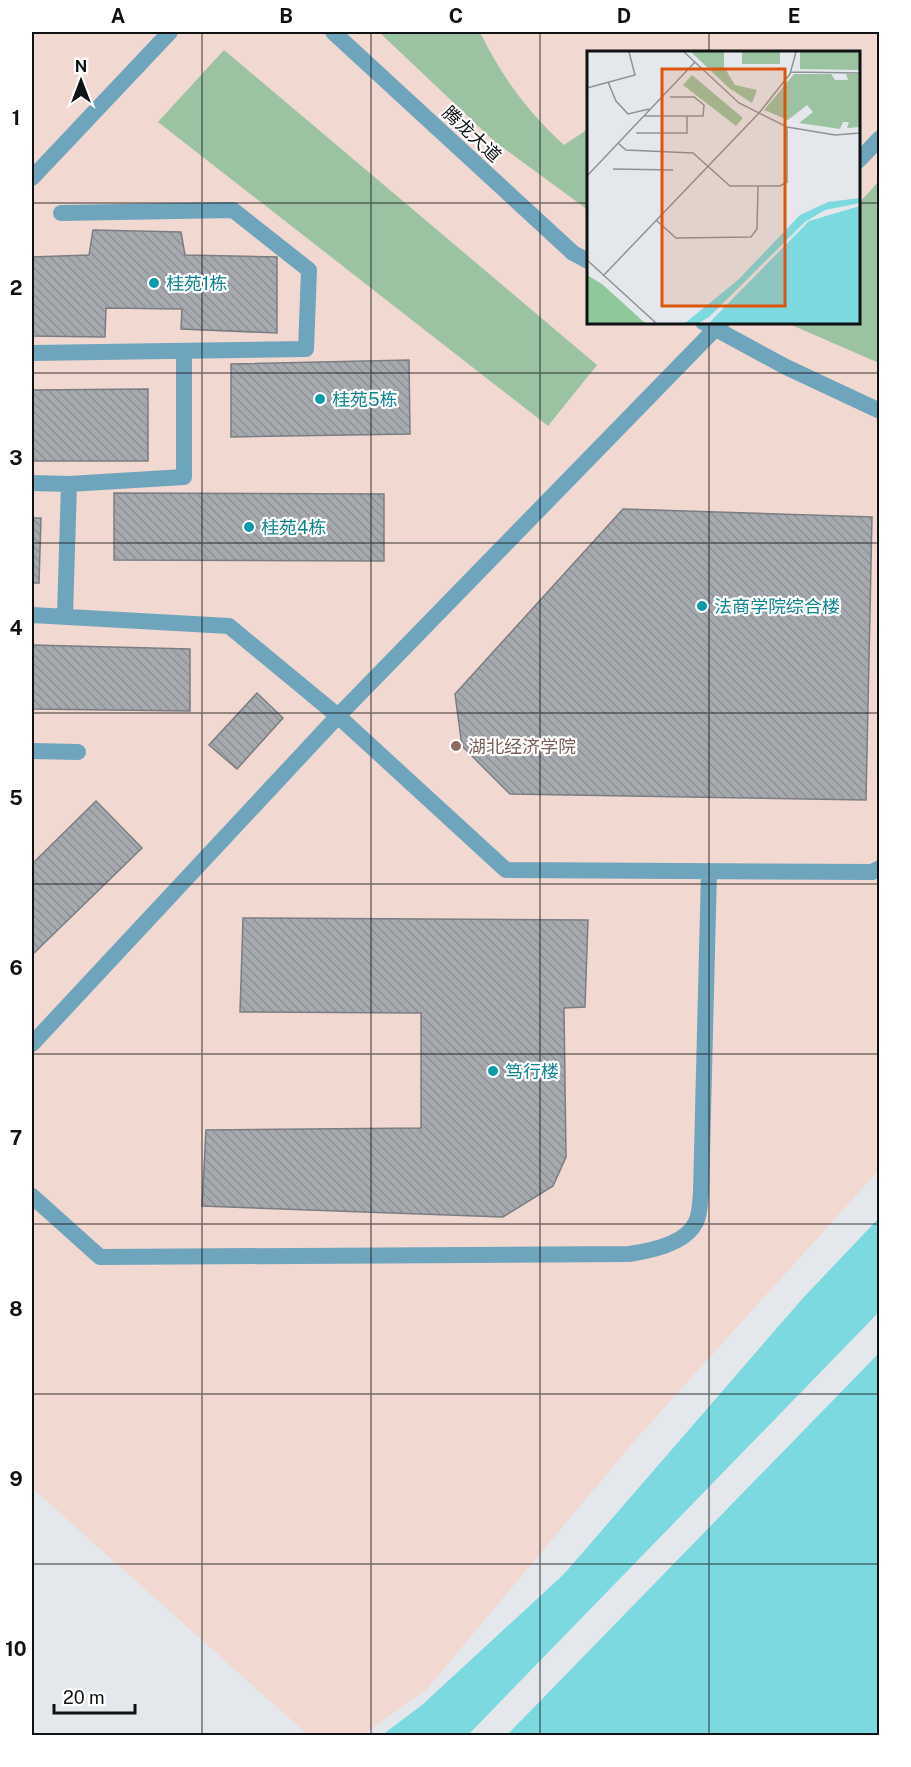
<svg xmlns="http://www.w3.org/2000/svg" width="911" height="1767" font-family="'Public Sans','Noto Sans SC',sans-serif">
  <defs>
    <pattern id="building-back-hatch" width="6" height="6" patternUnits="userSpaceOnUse" patternTransform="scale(1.5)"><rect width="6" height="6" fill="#a6aaaf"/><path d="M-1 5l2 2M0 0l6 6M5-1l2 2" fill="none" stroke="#8e9196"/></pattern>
  </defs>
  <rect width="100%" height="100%" fill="#e4e8ed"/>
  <path fill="#f1d8d0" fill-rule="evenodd" d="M32 32H879V1170L636 1439 427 1689 363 1735H308L32 1488ZM588 52H858V322H588Z"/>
  <path fill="#9bc3a2" d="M379 32H480C501 76 528 112 564 145L588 129V210L494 141Z
    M224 50 597 365 548 426 158 122Z
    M879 181V363L787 323 858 322 859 203Z"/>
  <path fill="#7cd9e0" d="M879 1218V1312L468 1735H382L422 1705 564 1574 803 1298Z
    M879 1353V1735H507Z"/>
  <path fill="url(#building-back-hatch)" stroke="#7a7d82" stroke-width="1.5" d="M93 230 181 232 185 255 277 257V333L181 329 182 309 106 308 105 337 32 336V257L89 255Z
    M409 360 410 434 231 437V364Z
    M148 389V461H32V390Z
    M114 493 384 494V561L114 560Z
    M623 509 872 517 866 800 510 794 462 746 455 694Z
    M32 518H41L39 583H32Z
    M32 645 190 649V711L32 709Z
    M257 693 283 718 237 769 209 745Z
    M96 801 142 848 32 955V864Z
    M243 918 588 920 585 1007 564 1008 566 1157 553 1186 503 1217 202 1206 206 1130 421 1128V1013L240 1012Z"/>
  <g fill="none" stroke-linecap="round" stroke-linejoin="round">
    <path stroke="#6fa4bd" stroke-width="16" d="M333 32 573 253 588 261
      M858 161 880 138
      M32 178 170 32
      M703 322 786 367 880 411
      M32 353 306 349 309 270 233 210 61 213
      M32 483 69 484 184 477V353
      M32 615 229 626 338 716 506 870 872 872 880 868
      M65 615 69 484
      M32 751 78 752
      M32 1044 338 716 722 322
      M32 1196 100 1257 629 1254C650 1251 686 1244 696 1222 700 1214 700 1201 701 1193L709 871"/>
  </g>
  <path fill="none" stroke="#0f1112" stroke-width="1.5" stroke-opacity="0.55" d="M202 32V1736M371 32V1736M540 32V1736M709 32V52M32 203H588M858 203H880M709 322V1736M32 373H880M32 543H880M32 713H880M32 884H880M32 1054H880M32 1224H880M32 1394H880M32 1564H880"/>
  <g fill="#0f9aa8" stroke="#fff" stroke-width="2">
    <circle cx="154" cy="283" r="6"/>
    <circle cx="320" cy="399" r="6"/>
    <circle cx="249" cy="527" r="6"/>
    <circle cx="702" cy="606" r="6"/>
    <circle cx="493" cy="1071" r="6"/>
  </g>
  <circle fill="#8d6e63" stroke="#fff" stroke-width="2" cx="456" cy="746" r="6"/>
  <g text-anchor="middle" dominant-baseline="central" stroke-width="4.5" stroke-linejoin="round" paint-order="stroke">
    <g font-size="18" fill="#0f1112" stroke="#fff">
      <text transform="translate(472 134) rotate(43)">腾龙大道</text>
    </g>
    <g font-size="18" fill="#0d838f" stroke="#fff" text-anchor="start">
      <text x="166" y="283">桂苑1栋</text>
      <text x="332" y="399">桂苑5栋</text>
      <text x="261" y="527">桂苑4栋</text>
      <text x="714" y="606">法商学院综合楼</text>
      <text x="505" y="1071">笃行楼</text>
    </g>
    <g font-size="18" fill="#785e54" stroke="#fff" text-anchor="start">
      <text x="468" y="746">湖北经济学院</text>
    </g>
  </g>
  <g transform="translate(587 51)">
    <rect width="273" height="273" fill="#e4e8ed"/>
    <path d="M104 1H137V16L148 34 170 39 165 52 142 37ZM155 1H193V13H155ZM213 1H273V19L213 18ZM207 23H244L248 29H261L259 23H273V76L260 77 262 71H256L253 78 212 72 226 61 220 54 201 69 177 59ZM105 24 156 67 149 75 96 34Z" fill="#9bc3a2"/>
    <path d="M0 224 15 233 58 272H0Z" fill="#8fc99b"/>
    <path d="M273 147V152L238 159 218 171 122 266 112 272H98L151 229 213 164 241 151ZM273 155V272H122L222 170Z" fill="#7cd9e0"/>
    <path fill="none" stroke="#8f9295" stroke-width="1.5" d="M97 1 152 52 200 76 248 84 273 82M204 21 273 22M21 31 29 50 41 63 62 58M0 37 48 24 42 1M57 65H116L117 54 107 46H83M49 82H100V65M31 92 39 99 106 102 143 135H193L200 131V76M26 118 86 119M0 125 108 11M69 169 89 187 164 186 170 178 171 135M0 209 69 272M16 225 172 62 203 23 209 1"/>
    <path fill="#dd550c" fill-opacity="0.15" stroke="#dd550c" stroke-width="3" d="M75 18H198V255H75Z"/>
    <rect width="273" height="273" fill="none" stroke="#0f1112" stroke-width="3"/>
  </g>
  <rect width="911" height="1767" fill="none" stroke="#ffffff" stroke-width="66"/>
  <g transform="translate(81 81)" stroke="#ffffff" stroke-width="4.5" paint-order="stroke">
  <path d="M0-4.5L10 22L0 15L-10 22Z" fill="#0f1112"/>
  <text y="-9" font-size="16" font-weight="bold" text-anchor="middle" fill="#0f1112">N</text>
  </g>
  <path d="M54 1704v9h81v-9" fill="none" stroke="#0f1112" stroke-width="3"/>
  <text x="63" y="1704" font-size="18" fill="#0f1112" stroke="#ffffff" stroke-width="4.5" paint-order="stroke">20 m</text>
  <rect x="33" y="33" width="845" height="1701" fill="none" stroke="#0f1112" stroke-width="2"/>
  <g font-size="20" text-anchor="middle" font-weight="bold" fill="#0f1112">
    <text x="118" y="23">A</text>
    <text x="286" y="23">B</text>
    <text x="456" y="23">C</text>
    <text x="624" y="23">D</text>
    <text x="794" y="23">E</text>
    <text x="16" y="125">1</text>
    <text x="16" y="295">2</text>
    <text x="16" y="465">3</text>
    <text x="16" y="635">4</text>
    <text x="16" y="805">5</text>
    <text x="16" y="975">6</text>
    <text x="16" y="1145">7</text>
    <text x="16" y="1316">8</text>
    <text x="16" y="1486">9</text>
    <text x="16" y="1656">10</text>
  </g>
</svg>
